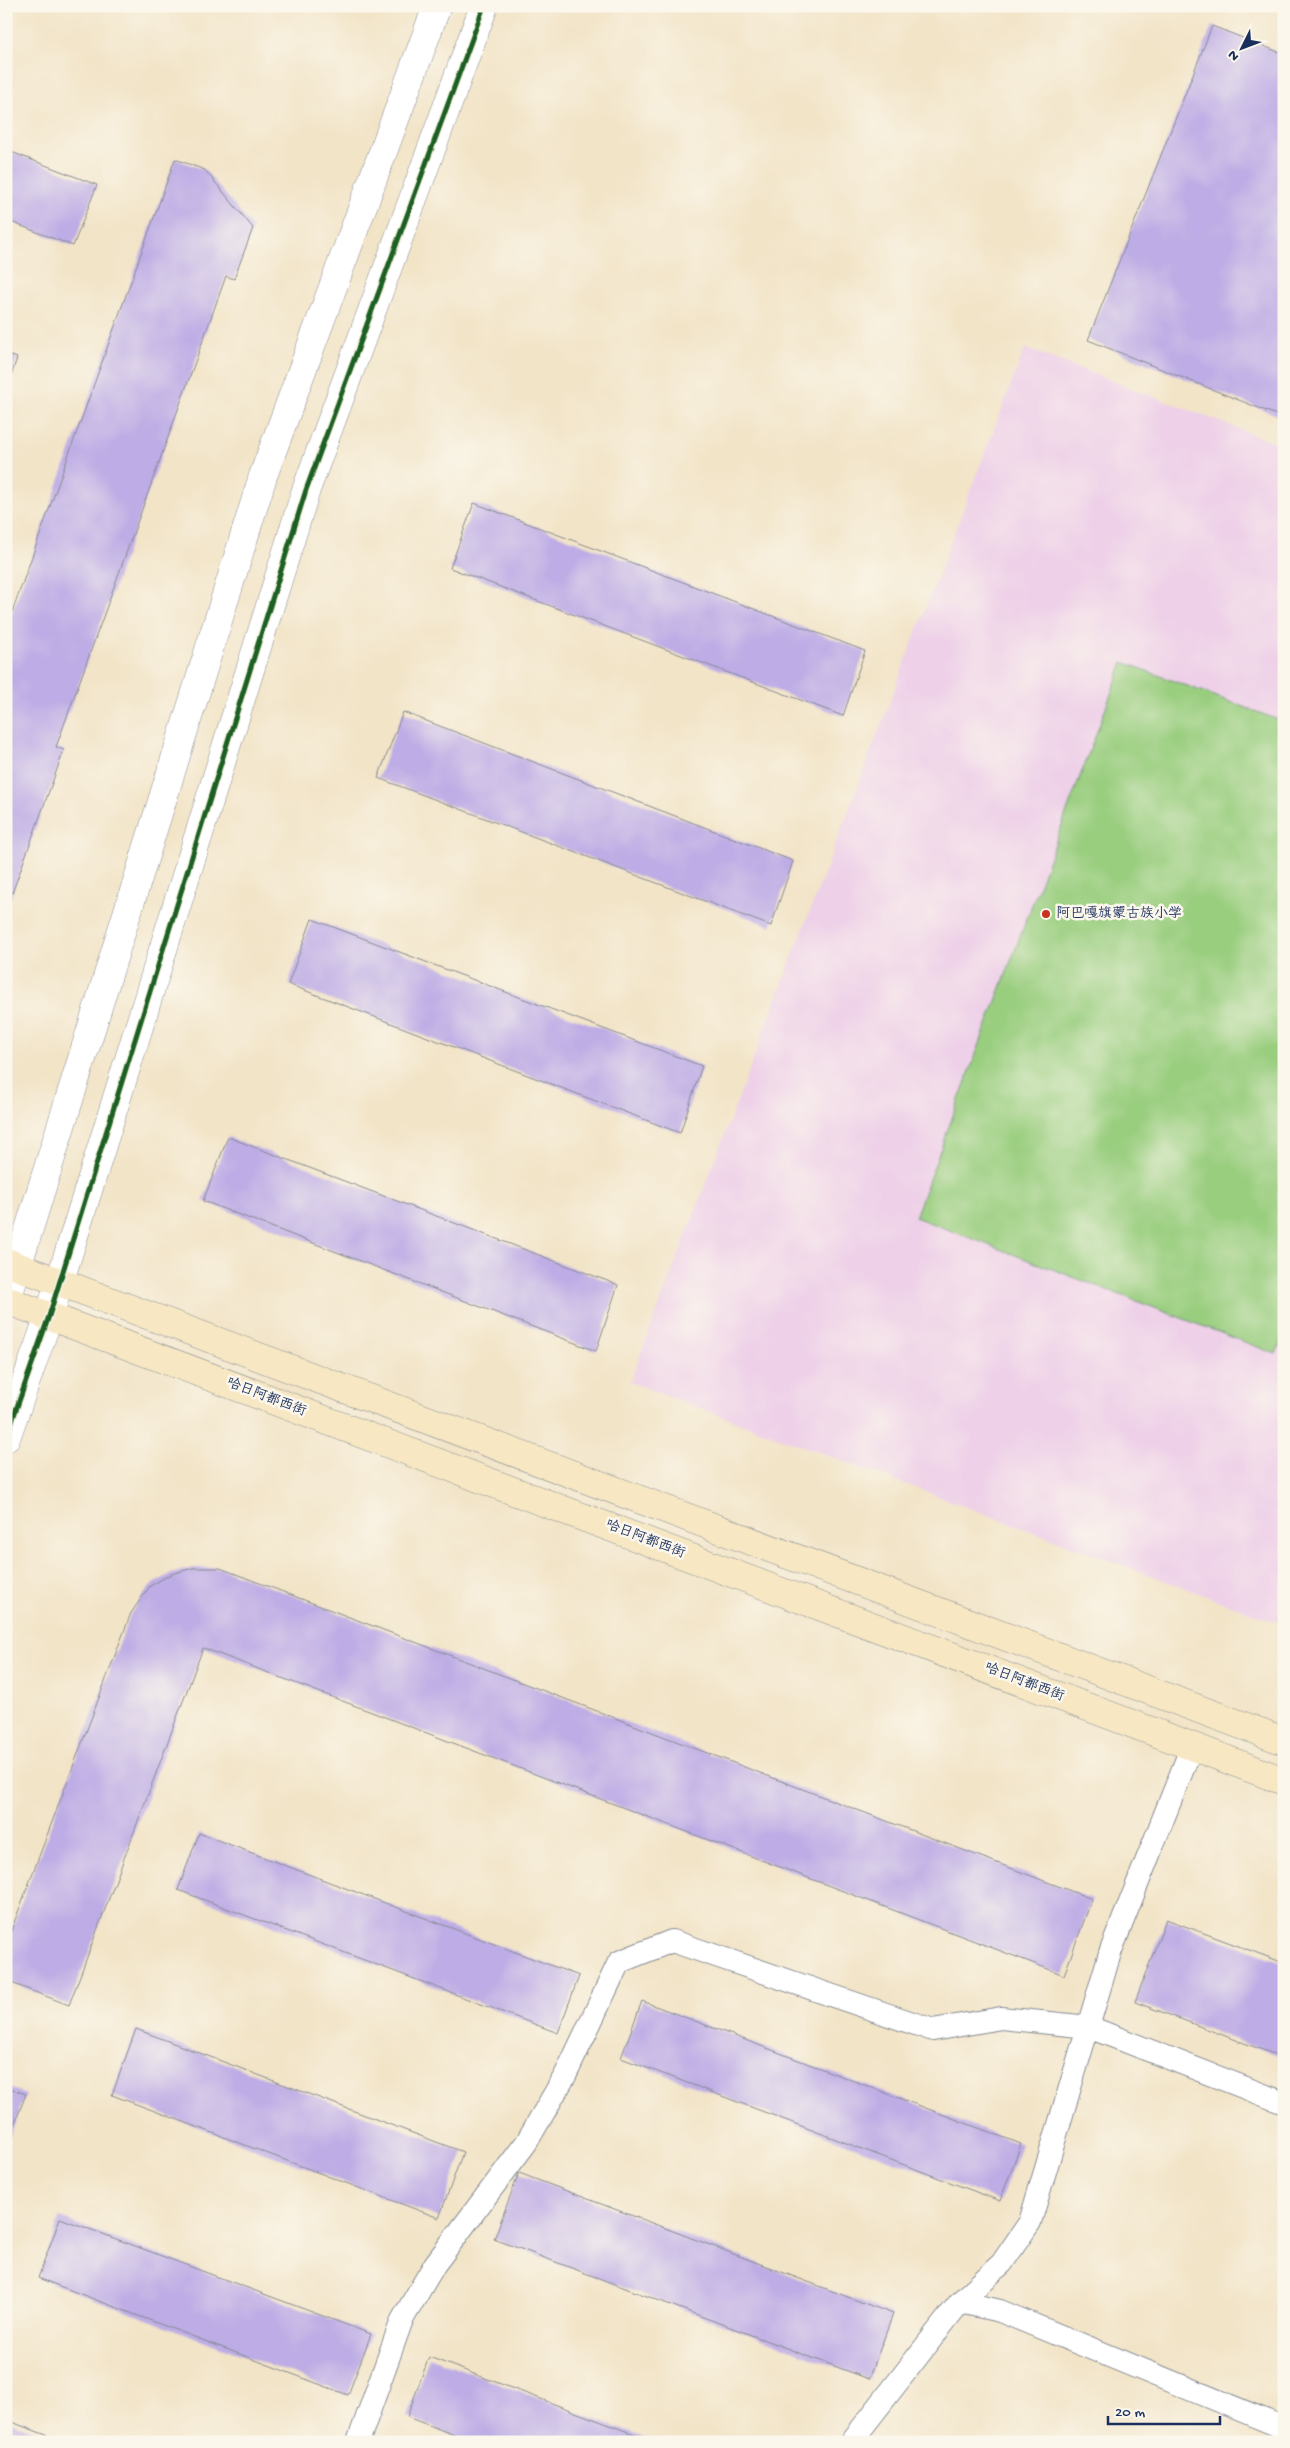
<svg xmlns="http://www.w3.org/2000/svg" width="1290" height="2448" font-family="'Gochi Hand','LXGW WenKai TC',sans-serif">
  <rect width="100%" height="100%" fill="#fbf7ec"/>
  <filter id="ink" filterUnits="userSpaceOnUse"><feTurbulence type="fractalNoise" baseFrequency=".02" numOctaves="2"/><feDisplacementMap in="SourceGraphic" scale="10" xChannelSelector="R" yChannelSelector="G"/><feConvolveMatrix kernelMatrix="1 2 1 2 8 2 1 2 1" color-interpolation-filters="sRGB"/></filter>
  <filter id="wash" filterUnits="userSpaceOnUse"><feTurbulence type="fractalNoise" baseFrequency=".0096" numOctaves="4" result="noise"/><feDisplacementMap in="SourceGraphic" scale="20" xChannelSelector="R" yChannelSelector="G"/><feGaussianBlur stdDeviation="1.12" result="paint"/><feColorMatrix in="noise" values="0 0 0 0 0 0 0 0 0 0 0 0 0 0 0 0 0 1.4 0 .05"/><feComposite in="paint" operator="in"/></filter>
  <g filter="url(#wash)">
    <rect width="100%" height="100%" fill="#f2e4c7"/>
    <path fill="#eed0e8" d="M1025 348 1284 446V1625L630 1382Z"/>
    <path fill="#9ace7f" stroke="#5a7e6e" d="M1123 662 1284 722V1334L1276 1354 915 1217Z"/>
    <g id="blocks">
      <path fill="#bdace5" d="M1212 26 1284 54V418L1088 340Z
        M6 150 97 185 73 246 6 220Z
        M175 159 205 170 253 228 234 279 226 276 162 454 56 747 64 750 6 910V629Z
        M6 354 17 358 7 388H6Z
        M474 503 865 651 843 716 450 568Z
        M403 712 793 861 771 926 378 778Z
        M312 919 702 1066 680 1133 288 984Z
        M228 1137 618 1285 596 1351 203 1201Z
        M193 1568H220L1092 1899 1064 1975 203 1648 69 2005 6 1981V1944L131 1613 150 1586 171 1574Z
        M199 1833 579 1976 558 2033 178 1890Z
        M1166 1919 1284 1963V2058L1135 2002Z
        M642 2001 1021 2144 1000 2201 621 2058Z
        M136 2029 463 2152 439 2218 112 2095Z
        M6 2087 26 2094 6 2146Z
        M519 2173 893 2314 869 2379 494 2239Z
        M60 2218 371 2334 348 2395 38 2278Z
        M429 2357 655 2442H473L407 2417Z
        M6 2420 65 2442H6Z"/>
    </g>
  </g>
  <g filter="url(#ink)">
    <use href="#blocks" fill-opacity="0" stroke="#868a92" stroke-width="1"/>
    <g fill="none" stroke-linecap="round" stroke-linejoin="round">
      <defs>
        <path id="service" d="M960 2302 1000 2311 1284 2428
          M358 2442 402 2320 435 2264 526 2143 566 2074 619 1962 672 1941 933 2030 1001 2018 1089 2027 1284 2103
          M851 2442 960 2302 1002 2263 1030 2222 1110 1953 1192 1746"/>
        <path id="minor" d="M6 1303 263 476 437 6
          M6 1438 49 1316 306 490 484 6"/>
        <path id="secondary" d="M6 1262 1284 1741
          M6 1300 1284 1781"/>
      </defs>
      <use href="#service" stroke="#868a92" stroke-width="24"/>
      <use href="#minor" stroke="#868a92" stroke-width="29"/>
      <use href="#secondary" stroke="#868a92" stroke-width="29"/>
      <use href="#service" stroke="#fff" stroke-width="22"/>
      <use href="#minor" stroke="#fff" stroke-width="28"/>
      <use href="#secondary" stroke="#f7e8c3" stroke-width="28"/>
      <defs>
        <path id="cycleway" d="M6 1438 49 1316 306 490 484 6"/>
      </defs>
      <use href="#cycleway" stroke="#fbf7ec" stroke-width="8"/>
      <use href="#cycleway" stroke="#1b5e20" stroke-width="5"/>
    </g>
  </g>
  <circle fill="#c8321e" stroke="#fbf7ec" stroke-width="2" cx="1046" cy="914" r="5"/>
  <g text-anchor="middle" dominant-baseline="central" stroke-width="5" stroke-linejoin="round" paint-order="stroke">
    <g font-size="14" fill="#1b2f5e" stroke="#fbf7ec" text-anchor="start">
      <text x="1056" y="914">阿巴嘎旗蒙古族小学</text>
    </g>
    <g font-size="14" fill="#1b2f5e" stroke="#fbf7ec">
      <text transform="translate(266 1398) rotate(21)">哈日阿都西街</text>
      <text transform="translate(645 1540) rotate(21)">哈日阿都西街</text>
      <text transform="translate(1024 1683) rotate(21)">哈日阿都西街</text>
    </g>
  </g>
  <rect width="1290" height="2448" fill="none" stroke="#fbf7ec" stroke-width="25"/>
  <g transform="translate(1242 48) rotate(228)" stroke="#fbf7ec" stroke-width="4" paint-order="stroke">
  <path d="M0-4L9 19L0 12L-9 19Z" fill="#1b2f5e"/>
  <text y="-8" font-size="14" font-weight="bold" text-anchor="middle" fill="#1b2f5e">N</text>
  </g>
  <path d="M1108 2416v8h112v-8" fill="none" stroke="#1b2f5e" stroke-width="2.5"/>
  <text x="1115" y="2416" font-size="15" fill="#1b2f5e" stroke="#fbf7ec" stroke-width="4" paint-order="stroke">20 m</text>
</svg>
